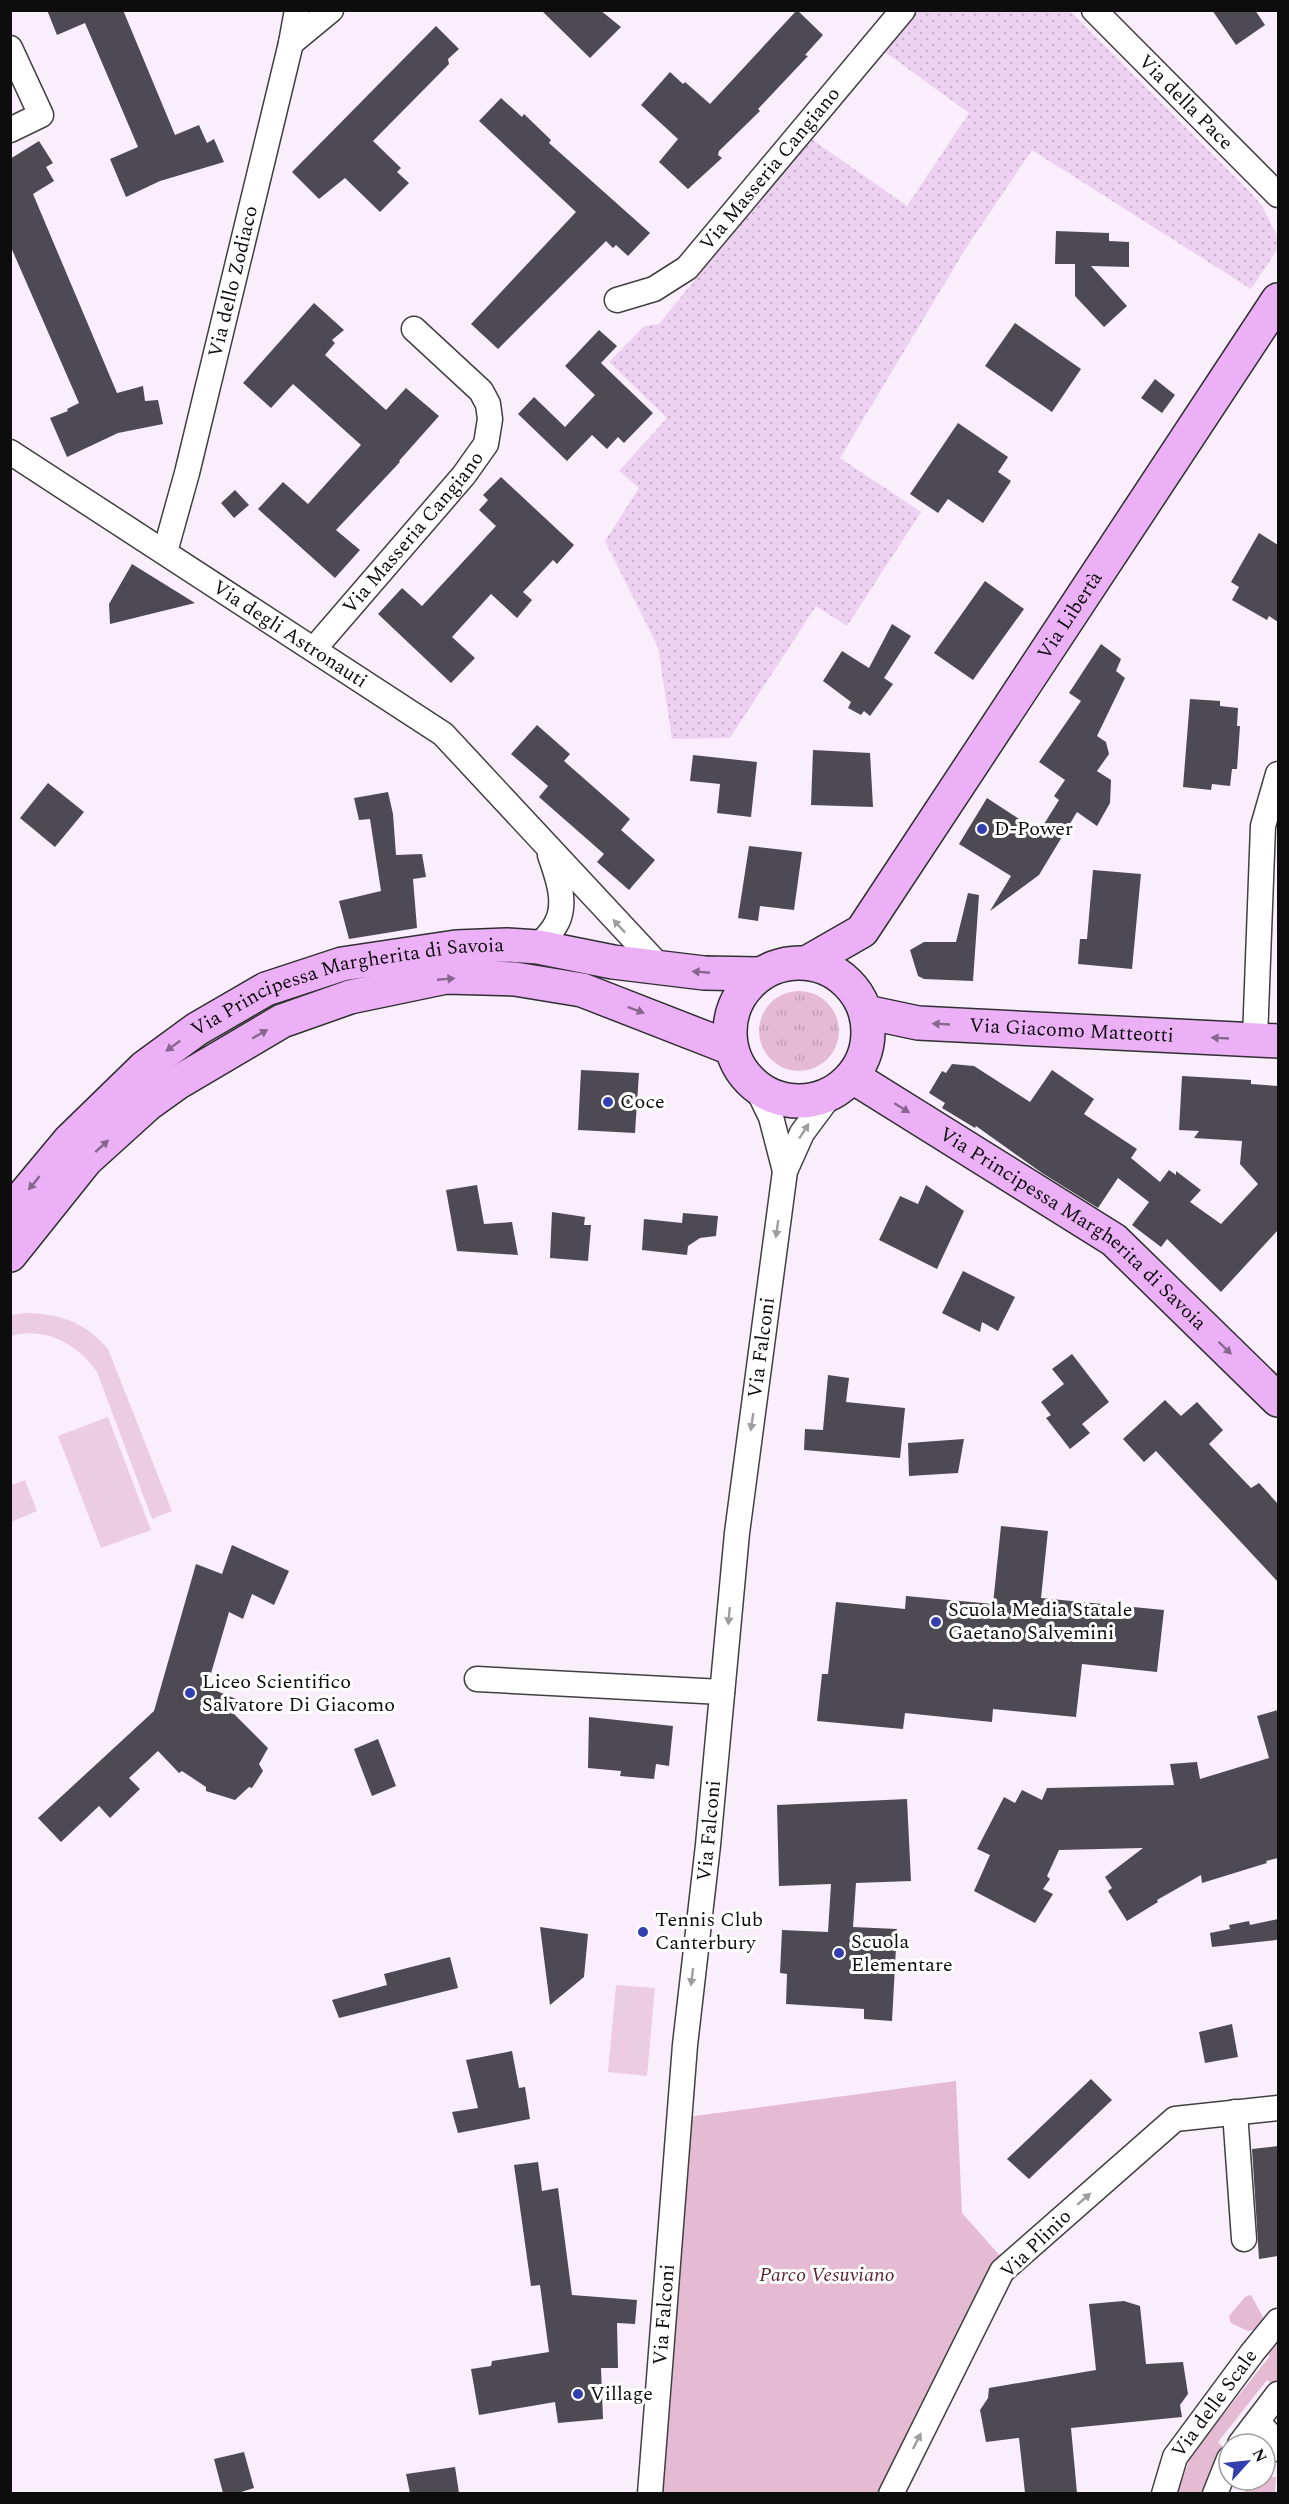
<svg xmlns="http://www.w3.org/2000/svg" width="1289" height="2504" font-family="Spectral,serif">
  <defs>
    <pattern id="farmland-dots" width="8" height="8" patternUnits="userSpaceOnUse" patternTransform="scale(1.5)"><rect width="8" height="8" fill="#edd1f1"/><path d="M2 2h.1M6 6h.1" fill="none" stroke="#cab2cd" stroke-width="1.8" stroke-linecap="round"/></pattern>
    <pattern id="grass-tufts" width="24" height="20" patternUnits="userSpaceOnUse" patternTransform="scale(1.5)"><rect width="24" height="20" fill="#e4bbd2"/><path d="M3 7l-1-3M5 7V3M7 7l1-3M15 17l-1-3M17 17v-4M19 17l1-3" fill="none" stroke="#c2a0b3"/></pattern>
  </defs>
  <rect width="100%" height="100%" fill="#faeefd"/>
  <path fill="url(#farmland-dots)" d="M915 11H1070L1251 193 1262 206 1277 236V250L1251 289 1032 150 966 248 840 458 921 512 847 626 816 606 730 738 672 739 658 647 605 541 639 488 619 471 667 418 609 362 644 326 659 324 810 138 907 206 969 113 881 49Z"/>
  <path fill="url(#grass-tufts)" d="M759 1031a40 40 0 1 1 80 0a40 40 0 1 1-80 0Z"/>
  <path fill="#e4bbd2" d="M956 2081 962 2213 1003 2259 884 2493 662 2494 688 2117Z
    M1251 2295 1264 2319 1257 2329 1248 2331 1231 2323 1229 2316 1245 2297Z
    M1278 2336V2382L1275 2386 1267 2380 1218 2442 1224 2448 1201 2493 1177 2494 1191 2455 1270 2356 1261 2350Z
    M1265 2477H1276L1275 2493H1244L1248 2485 1230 2480H1265Z"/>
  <path fill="#eccce3" d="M26 1313C61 1314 85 1322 108 1349L172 1511 152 1519 97 1372C78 1344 44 1326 11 1336V1315Z
    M108 1417 151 1530 101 1548 58 1436Z
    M25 1480 37 1511 11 1522V1485Z
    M616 1985 655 1988 647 2076 608 2072Z"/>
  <path fill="#4e4a54" d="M47 10H123L175 135 199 125 207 143 214 139 224 162 160 181 126 197 110 159 138 147 85 23 57 35Z
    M541 10H600L621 27 590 58Z
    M797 10 823 35 805 55 808 56 758 109 760 111 719 151 718 155 722 158 688 189 659 162 678 139 641 105 670 72 683 84 685 82 710 104Z
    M1212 10H1255L1265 25 1236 45Z
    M436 26 459 49 448 59 449 64 373 141 401 168 397 172 409 183 380 212 345 178 319 199 292 172Z
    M501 98 522 117 524 114 551 140 549 143 650 233 628 256 616 245 613 248 606 241 498 349 471 324 576 212 479 121Z
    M39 141 53 163 46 167 54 181 33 194 117 393 143 386 145 401 158 400 163 424 118 433 67 457 50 418 68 411 67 409 79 403 10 245V159Z
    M1056 231 1109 233V241L1129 242V267L1091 266 1127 306 1104 327 1075 296V264H1055Z
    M314 303 344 330 332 340 335 343 325 355 386 410 406 388 439 416 399 461 400 462 336 530 360 550 335 578 258 509 283 482 308 504 361 445 293 384 271 408 243 383Z
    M1015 323 1081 369 1052 412 985 366Z
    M599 330 617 346 601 363 653 413 624 443 618 437 607 449 592 435 567 461 518 414 534 397 565 427 595 395 565 366Z
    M1155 379 1175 395 1162 413 1141 398Z
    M958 423 1008 457 998 472 1011 481 983 523 948 499 938 513 910 494Z
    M501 477 574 545 557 564 553 560 523 592 532 600 517 618 491 594 452 637 475 658 451 683 378 614 402 588 422 606 496 526 479 510 488 500 483 495Z
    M235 490 249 505 234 518 221 503Z
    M1259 533 1278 545V622L1269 616 1267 620 1232 600 1239 587 1231 582Z
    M132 564 195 603 110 624 109 604Z
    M985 581 1024 609 973 680 934 653Z
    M892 624 911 636 884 678 893 684 870 716 864 711 861 715 848 708 851 702 823 681 842 651 869 668Z
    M1101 644 1121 659 1116 671 1125 678 1097 736 1106 742 1109 754 1097 771 1111 780 1110 803 1097 826 1077 812 1039 875 990 911 1011 876 959 844 987 798 1039 832 1059 800 1054 796 1065 780 1039 762 1081 701 1069 693Z
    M1190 699 1220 701V706L1238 708 1237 726H1240L1237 769H1232L1230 786 1212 784 1211 790 1183 787Z
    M537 725 570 754 564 761 630 819 621 830 655 860 629 890 597 862 604 854 539 797 548 786 511 754Z
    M813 750 870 753 873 807 811 805Z
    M693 755 757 762 751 817 717 813 720 784 690 781Z
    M48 783 84 812 55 847 20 818Z
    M388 792 393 814 396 855 422 854 426 877 413 879 417 928 349 939 339 901 381 891 370 819 359 820 354 798Z
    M749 846 802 852 794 910 760 906 758 921 738 918Z
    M1093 870 1141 874 1132 969 1078 964 1080 939H1087Z
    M968 893 979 895 973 981 924 979 918 976 910 950 924 942H956Z
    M952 1064 974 1066 1030 1102 1052 1070 1094 1099 1084 1114 1137 1149 1131 1158 1160 1182 1169 1170 1176 1175V1171L1201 1190 1190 1202 1221 1224 1258 1184 1240 1164 1242 1141 1194 1138 1199 1131 1179 1130 1182 1076 1251 1080V1084L1278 1086V1230L1221 1292 1167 1239 1161 1247 1132 1225 1149 1202 1118 1178 1098 1208 1042 1173 976 1126 975 1128 942 1108 945 1103 929 1093 942 1071 946 1073Z
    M581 1070 639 1073 635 1133 578 1130Z
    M477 1185 484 1224 512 1222 518 1255 457 1251 446 1190Z
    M926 1185 964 1211 937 1269 879 1240 900 1196 918 1204Z
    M552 1212 585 1217 584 1225H591L588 1261 550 1258Z
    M683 1213 718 1216 716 1236 700 1238 688 1246 687 1255 642 1250 644 1219 682 1223Z
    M963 1271 1015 1297 998 1331 982 1322 980 1332 942 1313Z
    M1072 1354 1109 1402 1082 1424 1090 1433 1070 1449 1046 1418 1051 1415 1041 1402 1064 1384 1052 1369Z
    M828 1375 849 1378 846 1402 905 1408 900 1458 804 1450 805 1429 823 1430Z
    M1165 1400 1181 1416 1197 1402 1223 1430 1209 1444 1251 1488 1259 1483 1278 1504V1582L1156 1451 1144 1462 1123 1439Z
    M964 1439 958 1473 909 1476 908 1443Z
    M1001 1526 1048 1531 1041 1598 1164 1610 1157 1672 1082 1664 1076 1717 993 1709 992 1722 905 1713 903 1729 817 1721 822 1674H828L836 1602 905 1609 906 1596 993 1604Z
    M232 1545 289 1571 274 1605 252 1594 243 1619 229 1612 207 1687 236 1699 232 1712 268 1748 259 1764 263 1771 252 1788 249 1787 235 1800 206 1791V1787L182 1771 179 1773 158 1751 129 1778 140 1789 110 1818 99 1806 61 1842 38 1818 154 1711 196 1564 222 1574Z
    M1278 1710V1858L1266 1861 1267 1863 1202 1883 1201 1875 1157 1900 1158 1902 1127 1921 1108 1891 1112 1888 1105 1877 1143 1848 1059 1850 1047 1876 1050 1879 1043 1889 1053 1894 1035 1923 974 1891 990 1855 977 1849 1004 1797 1015 1803 1022 1790 1042 1800 1047 1788 1174 1785 1170 1764 1197 1762 1200 1779 1269 1758 1257 1716Z
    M589 1717 673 1726 669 1766 656 1764 654 1779 620 1776 621 1771 588 1768Z
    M378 1739 396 1786 372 1796 354 1749Z
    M907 1799 911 1881 856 1883 853 1927 897 1929 892 2021 864 2019V2009L786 2004 787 1974 780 1973 782 1930 828 1932 831 1884 779 1886 777 1805Z
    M1278 1919V1939L1276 1940 1212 1947 1210 1933 1230 1929 1229 1925 1249 1921 1250 1925Z
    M540 1927 588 1934 584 1977 550 2005Z
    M450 1957 458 1988 339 2018 332 2000 387 1985 384 1974Z
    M1232 2024 1238 2057 1205 2063 1199 2032Z
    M512 2051 519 2088 525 2087 530 2119 458 2133 452 2112 478 2108 466 2060Z
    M1091 2079 1112 2100 1029 2179 1007 2159Z
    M1278 2146V2256L1259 2259 1252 2149Z
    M538 2162 542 2191 558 2188 572 2295 637 2300 635 2324 617 2323 618 2368H601L603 2419 558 2423 555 2402 479 2415 471 2369 491 2366 492 2361 549 2352 540 2285 531 2286 514 2165Z
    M1124 2301 1140 2306 1146 2364 1183 2362 1188 2394 1180 2405 1182 2417 1071 2428 1077 2493H1025L1019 2438 986 2442 980 2410 988 2398 989 2388 1096 2370 1089 2304Z
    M244 2452 254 2488 238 2493H223L214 2459Z
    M455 2467 459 2493H410L406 2474Z"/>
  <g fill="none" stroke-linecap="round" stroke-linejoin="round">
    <defs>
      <g id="street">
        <path id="s1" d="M1094 10 1278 195"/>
        <path d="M291 43 331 10"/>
        <path d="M10 48 41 115 10 130"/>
        <path id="s2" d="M617 300 654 289 687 268 903 10"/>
        <path id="s3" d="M10 452 443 734 660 967"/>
        <path id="s4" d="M165 552 187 473 291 43 297 10"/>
        <path id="s5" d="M314 649 464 475 486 444 490 419 488 404 481 391 414 329"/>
        <path d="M538 947C544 940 552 932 556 924 568 903 557 876 550 855"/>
        <path d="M1255 1039 1263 826 1278 774"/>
        <path d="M756 1086 771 1117 785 1171"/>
        <path d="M477 1679 722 1692"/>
        <path d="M1235 2112 1244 2239"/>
        <path d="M1258 2422 1276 2442 1278 2449"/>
        <path d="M1240 2444 1278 2394"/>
        <path id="s6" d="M650 2494 685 2045 708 1845 737 1533 785 1171 802 1133 831 1094"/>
        <path d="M891 2494 1002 2271 1175 2119 1278 2108"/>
        <path id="s7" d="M1164 2494 1175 2457 1252 2353 1278 2321"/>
        <path d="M1215 2494 1229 2459"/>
      </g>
      <g id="secondary">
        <path id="s8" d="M808 962 862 931 1278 300"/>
        <circle cx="799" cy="1032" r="69"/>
        <path id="s9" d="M866 1012 918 1023 1278 1041"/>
        <path id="s10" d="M853 1077 1114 1240 1278 1400"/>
        <path id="s11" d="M10 1212 69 1141 145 1067 197 1029 266 989 342 964 456 947 507 945 538 947 613 962 704 973 759 974"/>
        <path d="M10 1255 86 1160 149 1103 177 1083 282 1021 350 997 446 977 515 979 582 990 731 1048"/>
      </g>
    </defs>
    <use href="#street" stroke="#404040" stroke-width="27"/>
    <use href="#secondary" stroke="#2f2f2f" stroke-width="36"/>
    <use href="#street" stroke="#fff" stroke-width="24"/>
    <use href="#secondary" stroke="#ecb0f7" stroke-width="33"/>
  </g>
  <defs><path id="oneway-solid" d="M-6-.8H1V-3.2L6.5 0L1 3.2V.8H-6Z" transform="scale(1.5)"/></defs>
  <g fill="#9e9e9e">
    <use href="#oneway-solid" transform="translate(619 926) rotate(-133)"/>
    <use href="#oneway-solid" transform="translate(804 1131) rotate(-57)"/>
    <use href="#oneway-solid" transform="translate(777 1229) rotate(98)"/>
    <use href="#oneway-solid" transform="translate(752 1422) rotate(98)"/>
    <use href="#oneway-solid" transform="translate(729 1616) rotate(95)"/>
    <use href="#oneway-solid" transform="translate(692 1977) rotate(97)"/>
    <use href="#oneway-solid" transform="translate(1084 2199) rotate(-41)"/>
    <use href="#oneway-solid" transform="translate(917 2441) rotate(-63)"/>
  </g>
  <g fill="#88678e">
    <use href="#oneway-solid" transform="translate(701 972) rotate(-175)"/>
    <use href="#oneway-solid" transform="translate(446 979) rotate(-5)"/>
    <use href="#oneway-solid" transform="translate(636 1010) rotate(21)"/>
    <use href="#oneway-solid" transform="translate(941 1024) rotate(-177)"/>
    <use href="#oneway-solid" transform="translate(260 1034) rotate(-30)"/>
    <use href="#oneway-solid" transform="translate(1220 1038) rotate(-177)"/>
    <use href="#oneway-solid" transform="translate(173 1046) rotate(144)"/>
    <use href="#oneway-solid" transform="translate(902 1108) rotate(32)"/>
    <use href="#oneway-solid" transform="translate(102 1146) rotate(-42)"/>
    <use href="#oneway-solid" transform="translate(34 1183) rotate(129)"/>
    <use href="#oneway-solid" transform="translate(1225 1348) rotate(44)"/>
  </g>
  <g fill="#333eaf" stroke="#fff" stroke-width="2">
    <circle cx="982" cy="829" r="6"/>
    <circle cx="608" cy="1102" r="6"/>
    <circle cx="936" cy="1622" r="6"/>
    <circle cx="190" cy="1693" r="6"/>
    <circle cx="643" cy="1932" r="6"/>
    <circle cx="839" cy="1953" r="6"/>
    <circle cx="578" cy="2394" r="6"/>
  </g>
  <g text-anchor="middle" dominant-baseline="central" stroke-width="6" stroke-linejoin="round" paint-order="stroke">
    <g font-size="20" fill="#0d0d0d" stroke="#fff">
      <text stroke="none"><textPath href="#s1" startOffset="130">Via della Pace</textPath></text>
      <text stroke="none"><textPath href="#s2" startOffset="207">Via Masseria Cangiano</textPath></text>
      <text stroke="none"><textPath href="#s4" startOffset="279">Via dello Zodiaco</textPath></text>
      <text stroke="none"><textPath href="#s5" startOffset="153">Via Masseria Cangiano</textPath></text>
      <text stroke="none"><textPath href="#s8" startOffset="440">Via Libertà</textPath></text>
      <text stroke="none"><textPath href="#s3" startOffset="334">Via degli Astronauti</textPath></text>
      <text stroke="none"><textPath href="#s11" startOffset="422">Via Principessa Margherita di Savoia</textPath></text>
      <text stroke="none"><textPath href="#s9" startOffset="207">Via Giacomo Matteotti</textPath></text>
      <text stroke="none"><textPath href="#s10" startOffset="268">Via Principessa Margherita di Savoia</textPath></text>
      <text stroke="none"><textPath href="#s6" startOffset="1152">Via Falconi</textPath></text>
      <text stroke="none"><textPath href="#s6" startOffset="666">Via Falconi</textPath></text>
      <text transform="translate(1036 2244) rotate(-44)">Via Plinio</text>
      <text stroke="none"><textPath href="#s6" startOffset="180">Via Falconi</textPath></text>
      <text stroke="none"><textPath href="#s7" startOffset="105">Via delle Scale</textPath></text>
    </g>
    <g font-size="20" fill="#0d0d0d" stroke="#fff" text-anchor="start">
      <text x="994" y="829">D-Power</text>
      <text x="620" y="1102">Coce</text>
      <text x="948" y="1610">Scuola Media Statale<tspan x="948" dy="23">Gaetano Salvemini</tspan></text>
      <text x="202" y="1682">Liceo Scientifico<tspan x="202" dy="23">Salvatore Di Giacomo</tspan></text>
      <text x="655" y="1920">Tennis Club<tspan x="655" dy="23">Canterbury</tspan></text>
      <text x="851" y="1942">Scuola<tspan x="851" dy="23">Elementare</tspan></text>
      <text x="590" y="2394">Village</text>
    </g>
    <g font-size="20" font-style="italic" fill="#5e2432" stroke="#fff">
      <text x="827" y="2275">Parco Vesuviano</text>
    </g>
  </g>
  <rect width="1289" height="2504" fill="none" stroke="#0d0d0d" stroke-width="24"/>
  <g transform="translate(1247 2462) rotate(63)"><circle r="28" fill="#ffffff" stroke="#9e9e9e" stroke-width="1.5"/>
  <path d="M0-4.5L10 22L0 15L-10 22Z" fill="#333eaf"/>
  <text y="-9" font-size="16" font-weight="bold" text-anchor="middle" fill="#0d0d0d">N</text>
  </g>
</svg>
